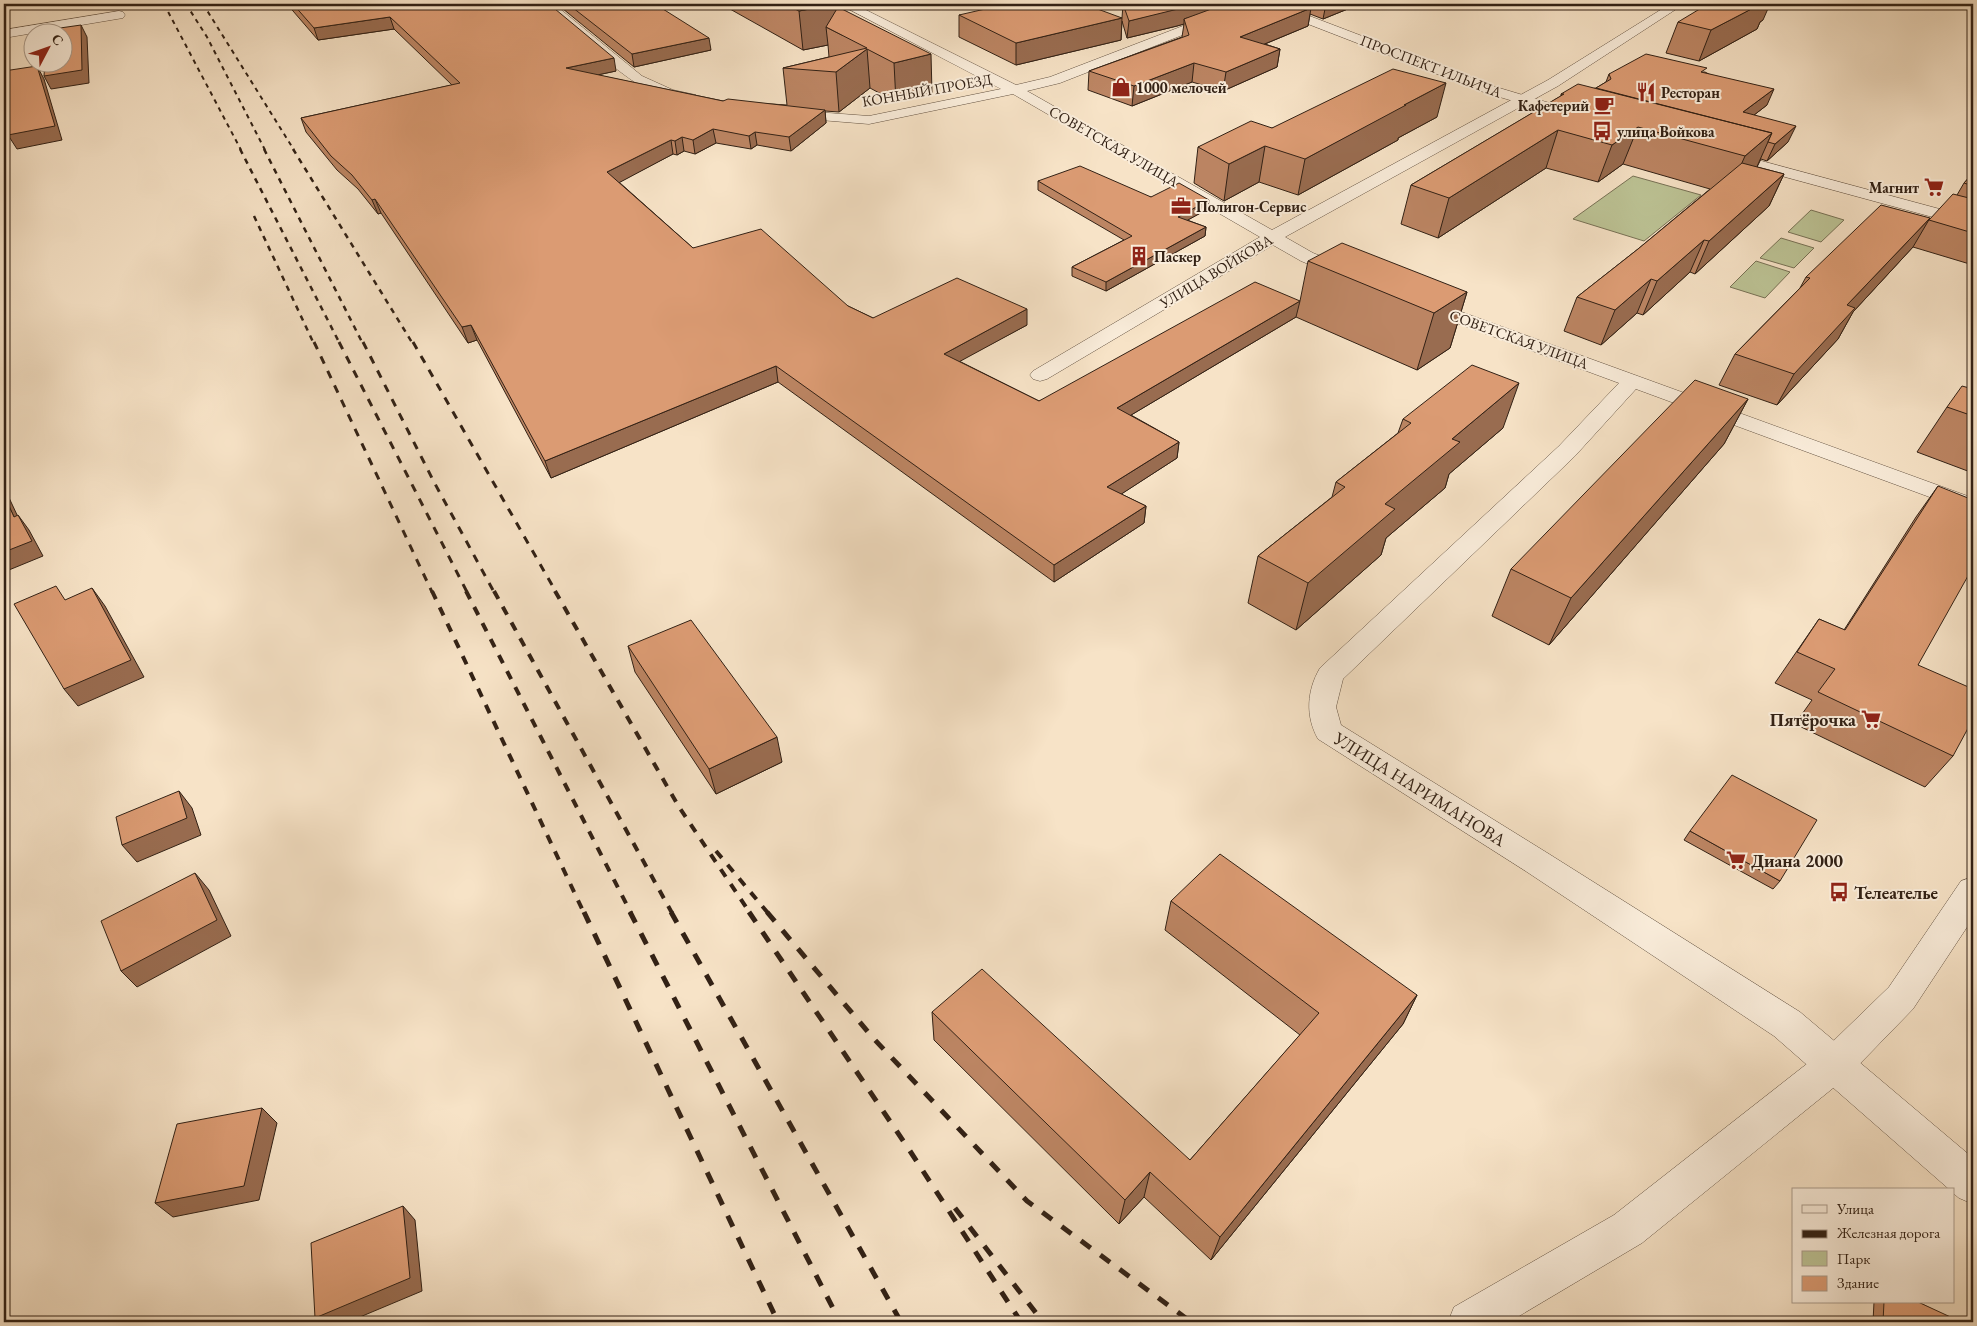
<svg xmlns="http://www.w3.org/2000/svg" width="1977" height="1326" font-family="'EB Garamond',serif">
  <rect width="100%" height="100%" fill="#f7e3c7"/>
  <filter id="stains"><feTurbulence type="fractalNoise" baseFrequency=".004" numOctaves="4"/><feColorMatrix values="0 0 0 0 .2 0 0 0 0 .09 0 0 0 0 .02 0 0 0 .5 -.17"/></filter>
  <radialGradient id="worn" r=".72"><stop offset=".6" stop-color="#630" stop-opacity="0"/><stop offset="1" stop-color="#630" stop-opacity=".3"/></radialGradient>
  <path fill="#bdc496" stroke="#787256" d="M1633 176 1701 195 1644 241 1573 219Z
    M1811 210 1844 220 1821 242 1788 232Z
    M1781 238 1814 248 1794 268 1760 258Z
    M1756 261 1790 272 1765 298 1730 287Z"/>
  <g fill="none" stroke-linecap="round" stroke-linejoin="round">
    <defs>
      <path id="minor" d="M541 4H554L642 76 673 90 696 95 698 98 696 101C658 111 602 57 576 34 564 25 550 16 541 4Z
        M839 4H854L1016 85 1050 77 1240 4H1256L1254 7 1060 83 1027 91 1272 230 1548 80 1670 4H1684L1558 86 1285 237 1313 253 1353 269 1355 273 1353 277 1346 279 1339 277 1301 261 1273 245 1047 379 1040 381 1033 379 1030 375 1033 371 1260 237 1013 94 869 124 783 117 781 114 783 111 788 110 869 116 1001 89Z
        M119 11 123 12 125 15 123 18 4 38V30Z
        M1423 298 1973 498V513L1636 389 1575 456 1343 679 1336 707 1341 725 1549 854 1800 1012 1973 1158V1204L1959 1198 1953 1193V1190H1950L1774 1036 1527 872 1318 739C1305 716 1307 690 1320 668L1559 446 1619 383 1416 308 1413 304 1416 300Z"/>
      <path id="tertiary" d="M1262 4H1278L1496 87 1583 113 1585 116 1583 119 1578 120 1486 93 1264 7Z
        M1721 150 1973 218V228L1715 158 1713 155 1715 152Z
        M1973 877V918L1913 1009 1848 1076 1642 1243 1509 1322H1448L1454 1307 1614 1215 1822 1052 1889 987 1961 881Z"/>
    </defs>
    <use href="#minor" stroke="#635242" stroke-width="1"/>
    <use href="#tertiary" stroke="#635242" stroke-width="1"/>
    <use href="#minor" fill="#faeddb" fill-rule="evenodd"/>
    <use href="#tertiary" fill="#faeddb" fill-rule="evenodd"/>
    <path stroke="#322115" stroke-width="2" stroke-dasharray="4.5 4.5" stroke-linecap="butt" d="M164 4 241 150
      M186 4 207 37 265 150
      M203 4 294 150"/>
    <path stroke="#322115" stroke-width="2.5" stroke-dasharray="5.5 5.5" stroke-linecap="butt" d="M240 149 340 344
      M264 149 363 344
      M293 149 413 344
      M254 216 314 344"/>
    <path stroke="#322115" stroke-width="3" stroke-dasharray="8 8" stroke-linecap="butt" d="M314 342 432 592
      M339 342 467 592
      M363 342 434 482 494 592
      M413 342 556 592"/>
    <path stroke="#322115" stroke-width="4" stroke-dasharray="9 9" stroke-linecap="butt" d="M432 591 584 913
      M466 591 631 913
      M494 591 672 913
      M555 591 679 807 750 913
      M716 851 768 913"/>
    <path stroke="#322115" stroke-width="5" stroke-dasharray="12 12" stroke-linecap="butt" d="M584 912 778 1322
      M630 912 840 1322
      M671 912 901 1322
      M749 912 910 1151 1021 1322
      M767 912 874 1039 1027 1201 1191 1322
      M955 1208 1043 1322"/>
  </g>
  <path fill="#bc8563" stroke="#322115" d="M287 4H549L616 71 597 75 723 101 787 105 783 68 829 57 828 45 803 50 730 9 729 4H839L840 8 932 93 896 102 870 88 839 112 825 111 826 123 791 151 757 145 751 149 716 143 695 154 684 151 677 155 673 154 619 182 693 248 848 306 873 318 1027 325 959 361 1039 401 1300 301 1308 261 1467 292 1450 348 1417 370 1296 317 1131 415 1179 442 1177 458 1121 494 1146 506 1144 523 1054 582 778 382 551 478 477 340 468 343 381 213 378 214 358 189 337 170 306 132 301 118 452 85 394 29 318 40Z
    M557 4H655L711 50 634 67Z
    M1123 4H1360L1323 19 1310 14 1308 26 1265 44 1280 49 1277 67 1223 91 1192 82 1132 106 1088 90 1089 71 1182 37 1184 24 1177 26 1127 38 1122 21 1121 40 1016 65 959 37V15L1122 18Z
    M1763 20 1760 22 1757 29 1699 61 1666 53 1678 22Z
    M1705 72 1767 105 1754 115 1788 142 1767 161 1761 159 1757 167 1784 174 1769 206 1695 274 1690 272 1643 315 1637 313 1601 345 1564 331 1577 297 1638 249 1710 189 1623 164 1598 182 1546 168 1438 238 1401 224 1411 185 1561 96V94L1596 88 1606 82 1609 74Z
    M1437 117 1398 138V140L1298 195 1259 182 1224 201 1194 183 1198 147 1272 128Z
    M1973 173V265L1913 247 1853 312 1838 339 1777 405 1719 385 1735 354 1800 288 1806 277 1929 220 1957 195 1964 183Z
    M1038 181 1151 197 1208 209 1187 220 1206 227 1205 236 1106 291 1072 276V267L1124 240 1038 190Z
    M1973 389V473L1917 452 1947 407Z
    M1748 399 1724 444 1549 645 1492 616 1511 569Z
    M1403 419 1503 428 1449 474 1445 488 1386 538 1381 555 1296 630 1248 603 1258 556 1332 497 1336 482 1398 433Z
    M1938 486 1918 665 1953 756 1925 787 1795 724 1812 700 1775 683 1819 619 1844 630 1916 517Z
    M628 646 782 762 716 794 635 672Z
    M1690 831 1780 881 1773 889 1684 840Z
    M1171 901 1417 995 1403 1024 1211 1260 1144 1197 1119 1224 934 1040 932 1012 1190 1160 1300 1035 1165 930Z
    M1874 1302H1918L1957 1322H1873Z"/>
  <path fill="#996c50" stroke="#322115" d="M836 4H839L842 35 826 27 828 45 803 50 799 11Z
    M1192 4H1235L1184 19V24L1177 26 1127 38 1129 21Z
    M1326 4H1360L1323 19Z
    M1761 4H1770L1763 20 1760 22 1757 29 1699 61 1711 30Z
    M1311 8 1308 26 1238 55 1240 37Z
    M390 17 394 29 318 40 314 28Z
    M1122 18 1121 40 1016 65V43Z
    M81 25 87 37 89 83 51 89 44 76Z
    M709 38 711 50 634 67 632 54Z
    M867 49 870 88 839 112 836 72Z
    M1280 49 1277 67 1223 91 1226 72Z
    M931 54 932 93 896 102 894 63Z
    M614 58 616 71 569 81 566 68Z
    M1194 63 1192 82 1132 106 1134 86Z
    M37 66 44 79 62 140 17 149 8 135Z
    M1446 83 1437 117 1398 138V140L1298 195 1305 159 1404 105Z
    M1774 89 1767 105 1736 129 1743 112Z
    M825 110 826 123 791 151 789 137Z
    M1796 126 1788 142 1767 161 1775 144Z
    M1638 127 1623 164 1598 182 1612 145Z
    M713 129 716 143 695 154 693 140Z
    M1558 130 1546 168 1438 238 1449 198Z
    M755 132 757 145 751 149 749 136Z
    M1772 133 1755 171 1728 194 1745 156Z
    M682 137 684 151 677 155 675 141Z
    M671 140 673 154 611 187 607 172Z
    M1265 146 1259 182 1224 201 1229 164Z
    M1784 174 1769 206 1695 274 1709 241Z
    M375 199 381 213 378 214 372 200Z
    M1209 200 1208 209 1177 226 1178 217Z
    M1930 218 1913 247 1853 312 1838 339 1777 405 1794 374 1847 305Z
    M1206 227 1205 236 1106 291V282Z
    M1704 240 1690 272 1643 315 1657 281Z
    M1651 279 1637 313 1601 345 1615 310Z
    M1467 292 1450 348 1417 370 1434 313Z
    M1300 301 1296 317 1116 424 1117 408Z
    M1027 309V325L944 370V354Z
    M471 325 477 340 468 343 462 327Z
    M776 366 778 382 551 478 545 461Z
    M1519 383 1503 428 1449 474 1445 488 1386 538 1381 555 1296 630 1308 583 1385 504 1452 439Z
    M1748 399 1724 444 1549 645 1571 598Z
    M1179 442 1177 458 1106 504 1107 487Z
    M4 487 25 532 14 517 4 495Z
    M1146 506 1144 523 1054 582V565Z
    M18 515 29 530 43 556 4 572V552Z
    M92 588 105 606 144 677 78 706 64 689Z
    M777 737 782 762 716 794 709 769Z
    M179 791 192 808 201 835 137 862 122 845Z
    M195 873 209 890 231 936 137 987 121 971Z
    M1417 995 1403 1024 1211 1260 1220 1237Z
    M262 1108 277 1123 259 1200 173 1217 155 1203Z
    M1150 1172 1144 1197 1119 1224 1125 1200Z
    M403 1206 415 1220 422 1291 348 1322H321L315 1318Z"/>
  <path fill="#db9b73" stroke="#322115" d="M293 4H549L614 58 566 68 723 101 728 99 825 110 789 137 755 132 749 136 713 129 693 140 682 137 675 141 671 140 607 172 693 248 761 229 848 306 873 318 957 278 1027 309 944 354 1039 401 1255 282 1300 301 1117 408 1179 442 1107 487 1146 506 1054 565 776 366 545 461 471 325 462 327 375 199 372 200 352 175 331 156 301 118 460 83 390 17 314 28Z
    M568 4H655L709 38 632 54Z
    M785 4H836L799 11Z
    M1007 4H1084L1122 18 1016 43 959 15Z
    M1123 4H1192L1178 9 1129 21Z
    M1225 4H1298L1311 8 1240 37 1280 49 1226 72 1194 63 1134 86 1089 71 1189 35 1184 19Z
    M1708 4H1761L1711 30 1678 22Z
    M838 7 931 54 894 63 867 49 836 72 783 68 867 48 826 27Z
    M81 25 82 70 44 76 45 62H62V32H46V30Z
    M1646 54 1707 68 1701 72 1774 89 1743 112 1796 126 1775 144 1768 142 1772 133 1596 88 1611 79 1609 74Z
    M37 66 55 126 8 135 4 114V71Z
    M1393 69 1446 83 1404 105H1406L1305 159 1265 146 1229 164 1198 147 1251 121 1272 128Z
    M1578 84 1772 133 1745 156 1638 127 1612 145 1558 130 1449 198 1411 185 1564 94H1561Z
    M1742 163 1784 174 1709 241 1704 240 1657 281 1651 279 1615 310 1577 297 1638 249Z
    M1080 166 1151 197 1179 183 1209 200 1178 217 1206 227 1106 282 1072 267 1132 236 1038 181Z
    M1973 173V186L1964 183Z
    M1953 194 1973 199V233L1929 220Z
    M1881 205 1930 218 1847 305 1855 308 1794 374 1735 354 1810 278 1806 277Z
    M1342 243 1467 292 1434 313 1308 261Z
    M1472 365 1519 383 1452 439 1460 442 1385 504 1395 509 1308 583 1258 556 1345 487 1336 482 1411 423 1403 419Z
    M1695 380 1748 399 1571 598 1511 569Z
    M1962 386 1973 389V416L1947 407Z
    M1938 486 1973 500V567L1918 665 1973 689V719L1953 756 1818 692 1835 669 1797 652 1819 619 1845 630Z
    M4 495 14 517 18 515 32 541 4 552Z
    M56 586 65 600 92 588 131 660 64 689 14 604Z
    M691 620 777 737 709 769 628 646Z
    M1732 775 1817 820 1780 881 1690 831Z
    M179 791 187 818 122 845 116 817Z
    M1220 854 1417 995 1220 1237 1150 1172 1125 1200 932 1012 982 969 1190 1160 1319 1013 1171 901Z
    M195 873 217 920 121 971 101 921Z
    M262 1108 244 1186 155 1203 177 1124Z
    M403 1206 410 1278 315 1318 311 1243Z
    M1884 1302H1918L1957 1320V1322H1883Z"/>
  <defs>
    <symbol id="shop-bare" viewBox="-9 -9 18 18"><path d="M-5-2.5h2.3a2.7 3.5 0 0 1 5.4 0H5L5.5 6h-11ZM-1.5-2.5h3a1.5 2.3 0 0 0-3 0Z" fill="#8f2418" stroke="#faeddb" stroke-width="2.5" paint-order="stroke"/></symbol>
    <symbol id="restaurant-bare" viewBox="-9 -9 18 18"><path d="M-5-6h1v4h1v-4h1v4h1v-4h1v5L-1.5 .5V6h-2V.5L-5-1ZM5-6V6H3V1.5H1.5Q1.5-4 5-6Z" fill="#8f2418" stroke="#faeddb" stroke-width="2.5" paint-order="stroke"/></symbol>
    <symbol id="cafe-bare" viewBox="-9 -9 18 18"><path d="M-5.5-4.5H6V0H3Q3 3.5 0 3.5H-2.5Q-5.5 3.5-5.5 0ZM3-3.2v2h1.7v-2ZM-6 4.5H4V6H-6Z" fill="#8f2418" stroke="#faeddb" stroke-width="2.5" paint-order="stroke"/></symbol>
    <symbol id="bus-bare" viewBox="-9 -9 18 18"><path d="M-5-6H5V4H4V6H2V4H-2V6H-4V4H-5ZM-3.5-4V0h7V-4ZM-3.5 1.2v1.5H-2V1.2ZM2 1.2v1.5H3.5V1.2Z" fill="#8f2418" stroke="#faeddb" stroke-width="2.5" paint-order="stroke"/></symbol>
    <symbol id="supermarket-bare" viewBox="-9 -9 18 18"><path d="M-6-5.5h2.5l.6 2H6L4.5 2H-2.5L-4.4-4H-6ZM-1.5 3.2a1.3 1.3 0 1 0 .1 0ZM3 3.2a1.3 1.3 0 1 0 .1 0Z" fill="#8f2418" stroke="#faeddb" stroke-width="2.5" paint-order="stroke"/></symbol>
    <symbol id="office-bare" viewBox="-9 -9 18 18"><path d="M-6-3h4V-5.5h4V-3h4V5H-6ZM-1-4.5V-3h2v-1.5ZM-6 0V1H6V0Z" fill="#8f2418" stroke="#faeddb" stroke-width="2.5" paint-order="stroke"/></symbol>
    <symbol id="building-bare" viewBox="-9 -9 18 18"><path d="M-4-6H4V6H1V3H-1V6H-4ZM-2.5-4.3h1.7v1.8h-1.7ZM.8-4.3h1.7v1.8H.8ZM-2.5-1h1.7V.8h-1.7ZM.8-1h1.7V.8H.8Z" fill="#8f2418" stroke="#faeddb" stroke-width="2.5" paint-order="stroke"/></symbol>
  </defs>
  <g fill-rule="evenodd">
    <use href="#shop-bare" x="1107" y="73" width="28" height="28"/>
    <use href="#restaurant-bare" x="1632" y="78" width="28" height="28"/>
    <use href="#cafe-bare" x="1590" y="91" width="28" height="28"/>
    <use href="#bus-bare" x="1588" y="117" width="28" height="28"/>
    <use href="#supermarket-bare" x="1920" y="173" width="28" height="28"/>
    <use href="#office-bare" x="1167" y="192" width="28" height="28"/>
    <use href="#building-bare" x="1125" y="242" width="28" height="28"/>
    <use href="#supermarket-bare" x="1857" y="705" width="28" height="28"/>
    <use href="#supermarket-bare" x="1722" y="846" width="28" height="28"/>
    <use href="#bus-bare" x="1825" y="878" width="28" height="28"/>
  </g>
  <g text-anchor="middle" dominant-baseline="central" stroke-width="4" stroke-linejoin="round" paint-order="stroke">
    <g font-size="15" fill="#322115" stroke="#faeddb">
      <text transform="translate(1431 66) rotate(21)">ПРОСПЕКТ ИЛЬИЧА</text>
      <text transform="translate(927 90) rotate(-10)">КОННЫЙ ПРОЕЗД</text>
      <text transform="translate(1114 146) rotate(30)">СОВЕТСКАЯ УЛИЦА</text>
      <text transform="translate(1216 271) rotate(-31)">УЛИЦА ВОЙКОВА</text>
      <text transform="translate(1519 339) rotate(20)">СОВЕТСКАЯ УЛИЦА</text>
    </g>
    <g font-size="15" font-weight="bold" fill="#322115" stroke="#faeddb" text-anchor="start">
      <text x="1136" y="87">1000 мелочей</text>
      <text x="1661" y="92">Ресторан</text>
      <text x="1589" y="105" text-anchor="end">Кафетерий</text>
      <text x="1617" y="131">улица Войкова</text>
      <text x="1919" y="187" text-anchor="end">Магнит</text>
      <text x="1196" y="206">Полигон-Сервис</text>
      <text x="1154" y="256">Паскер</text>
    </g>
    <g font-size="18" font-weight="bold" fill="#322115" stroke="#faeddb" text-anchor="start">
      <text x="1856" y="719" text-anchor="end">Пятёрочка</text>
      <text x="1751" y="860">Диана 2000</text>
      <text x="1854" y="892">Телеателье</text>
    </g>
    <g font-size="18" fill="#322115" stroke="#faeddb">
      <text transform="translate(1420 789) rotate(32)">УЛИЦА НАРИМАНОВА</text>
    </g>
  </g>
  <rect width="1977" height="1326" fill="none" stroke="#f7e3c7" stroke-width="20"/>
  <rect x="5" y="5" width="1967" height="1316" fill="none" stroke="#322115" stroke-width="2.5"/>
  <rect x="10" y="10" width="1957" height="1306" fill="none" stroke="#322115"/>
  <rect x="1792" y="1188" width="162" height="115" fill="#faeddb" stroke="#aa9b8c"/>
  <rect x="1802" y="1205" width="25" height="8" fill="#faeddb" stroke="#aa9b8c"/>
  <text x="1837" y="1214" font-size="15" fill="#322115">Улица</text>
  <rect x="1802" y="1230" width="25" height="8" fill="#322115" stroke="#aa9b8c"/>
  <text x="1837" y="1238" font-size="15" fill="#322115">Железная дорога</text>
  <rect x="1802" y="1251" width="25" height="15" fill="#bdc496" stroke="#aa9b8c"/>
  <text x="1837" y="1264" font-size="15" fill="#322115">Парк</text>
  <rect x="1802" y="1276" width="25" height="15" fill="#db9b73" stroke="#aa9b8c"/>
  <text x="1837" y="1288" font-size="15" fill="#322115">Здание</text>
  <g transform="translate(48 48) rotate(49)"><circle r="24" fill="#faeddb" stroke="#aa9b8c"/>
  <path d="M0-4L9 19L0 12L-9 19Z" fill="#8f2418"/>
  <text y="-8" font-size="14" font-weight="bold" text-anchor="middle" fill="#322115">С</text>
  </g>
  <rect width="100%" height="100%" filter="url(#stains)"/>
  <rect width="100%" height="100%" fill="url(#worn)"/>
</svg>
